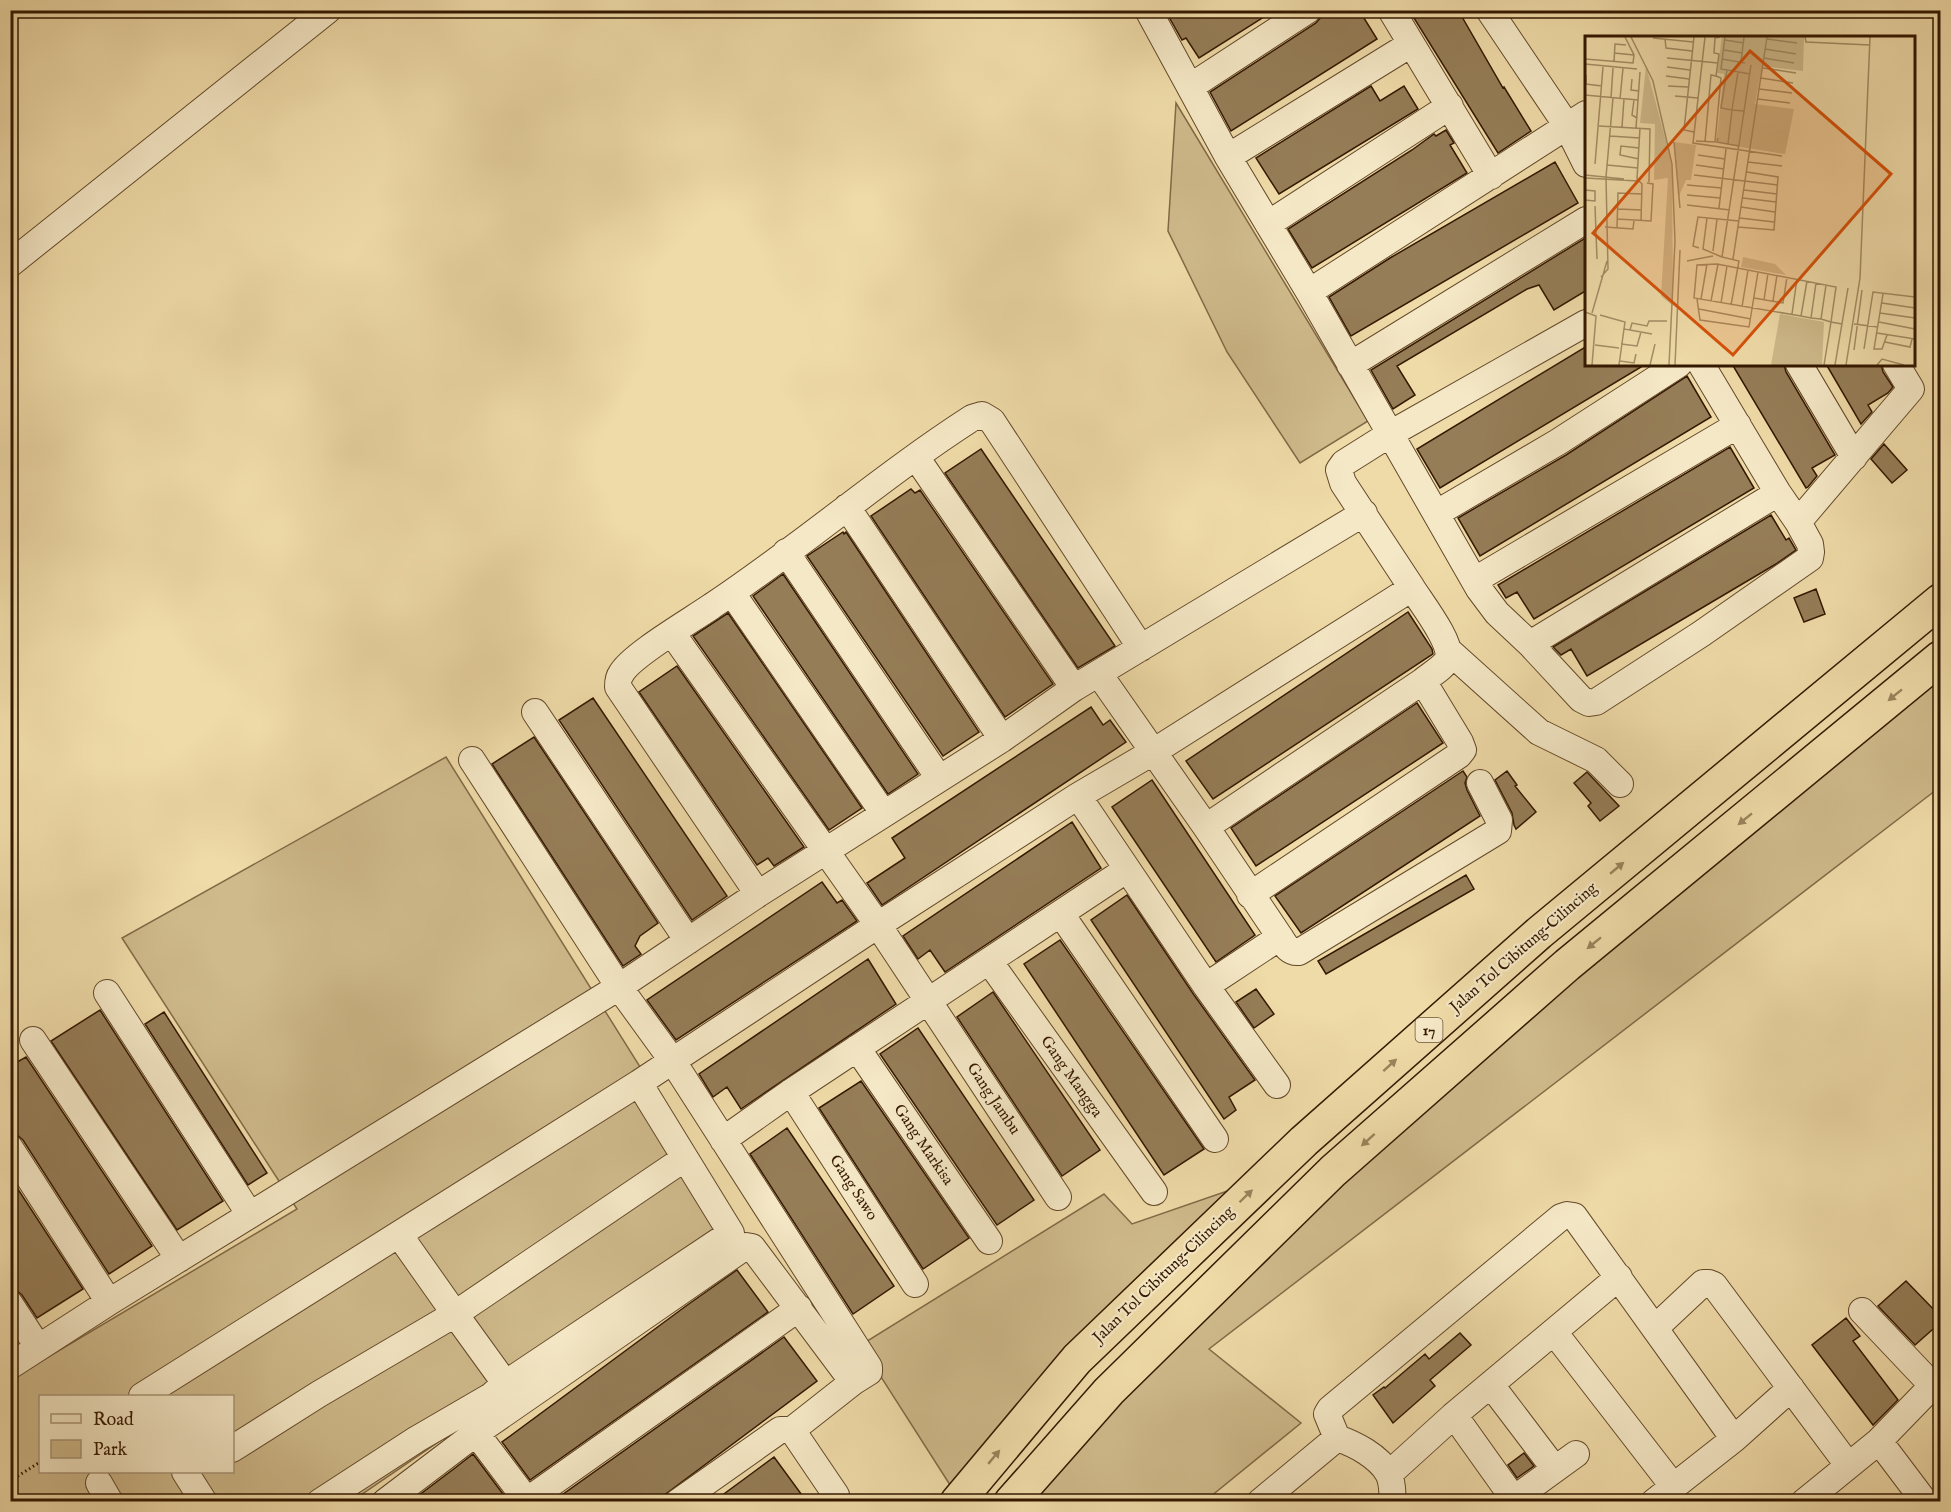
<svg xmlns="http://www.w3.org/2000/svg" width="1951" height="1512" font-family="'IM FELL English',serif">
  <rect width="100%" height="100%" fill="#efdba8"/>
  <filter id="stains"><feTurbulence type="fractalNoise" baseFrequency=".00333" numOctaves="4"/><feColorMatrix values="0 0 0 0 .2 0 0 0 0 .09 0 0 0 0 .02 0 0 0 .5 -.17"/></filter>
  <radialGradient id="worn" r=".72"><stop offset=".6" stop-color="#630" stop-opacity="0"/><stop offset="1" stop-color="#630" stop-opacity=".3"/></radialGradient>
  <path fill="#cfba8b" stroke="#826946" stroke-width="1.5" fill-rule="evenodd" d="M1176 103 1368 421 1300 463 1227 352 1168 231Z
    M1940 658V787L1209 1349 1301 1423 1205 1501 1011 1502 1333 1171Z
    M446 757 744 1233 352 1501H11L10 1343 28 1369 297 1209 122 938ZM40 1396H232V1472H40Z
    M1265 1178 959 1499 881 1377 864 1343 1104 1194 1132 1224Z"/>
  <path fill="#957d57" stroke="#341800" stroke-width="1.5" d="M1165 10H1275L1199 58 1186 38 1182 40Z
    M1330 10H1359L1377 39 1231 131 1210 92 1316 23 1322 16Z
    M1409 10H1458L1503 88 1504 87 1531 131 1498 153Z
    M1371 86 1380 101 1404 86 1418 109 1279 194 1256 158Z
    M1446 130 1454 143 1450 145 1467 173 1312 268 1288 229 1412 150 1434 134 1436 136Z
    M1555 162 1578 203 1351 336 1329 297 1390 258Z
    M1587 237V290L1554 310 1539 285 1527 289 1397 366 1415 395 1393 409 1371 370Z
    M1587 346V364H1646L1440 488 1417 449Z
    M1732 364H1784L1786 372 1835 455 1812 468 1817 476 1808 487 1806 488Z
    M1826 364H1881L1883 372 1893 387 1888 393 1868 405 1872 412 1861 424Z
    M1687 376 1711 417 1480 556 1458 518 1566 455Z
    M1884 444 1907 470 1892 483 1871 459Z
    M1730 447 1754 488 1534 619 1517 592 1506 598 1498 585Z
    M981 449 1115 646 1078 668 945 473Z
    M911 489 915 493 920 490 1053 684 1005 717 871 516Z
    M1771 515 1786 540 1789 538 1796 550 1776 564 1587 676 1571 649 1561 655 1553 647Z
    M843 532 844 534 846 532 979 732 943 756 807 556Z
    M783 574 918 774 888 794 753 596Z
    M1816 589 1825 614 1804 622 1794 598Z
    M1408 612 1432 649 1433 654 1213 799 1186 761Z
    M728 613 862 808 829 830 693 636Z
    M677 666 804 847 774 866 768 858 757 865 639 692Z
    M593 698 727 896 692 920 559 720Z
    M1417 703 1443 743 1256 866 1231 828Z
    M1091 707 1103 725 1110 720 1126 742 882 905 867 883 905 858 892 838Z
    M534 737 658 923 640 936 635 946 641 954 623 966 492 764Z
    M1463 771 1467 777 1465 783 1467 790 1480 816 1301 933 1275 896Z
    M1507 771 1517 785 1515 786 1536 812 1516 829 1514 825 1512 813 1495 780Z
    M1587 772 1619 806 1600 821 1588 806 1591 803 1574 783Z
    M1152 780 1255 935 1216 962 1112 807Z
    M1072 822 1101 868 945 972 930 950 918 959 903 936Z
    M1466 875 1474 889 1326 974 1318 961Z
    M822 882 837 903 842 900 857 921 676 1040 647 1000Z
    M1127 895 1194 995 1255 1080 1229 1097 1236 1110 1224 1119 1091 920Z
    M1060 940 1204 1149 1164 1175 1024 964Z
    M868 959 896 1004 741 1109 727 1087 713 1097 699 1074Z
    M1256 989 1274 1014 1254 1028 1236 1002Z
    M993 992 1100 1150 1062 1176 957 1017Z
    M100 1010 223 1201 177 1230 51 1041Z
    M164 1012 267 1173 248 1185 145 1024Z
    M918 1028 1034 1200 997 1225 880 1054Z
    M26 1057 152 1246 109 1274 23 1140 17 1135 10 1133V1066Z
    M861 1081 969 1238 923 1269 819 1108Z
    M787 1128 894 1286 853 1314 750 1154Z
    M10 1177 83 1289 37 1318 22 1295 17 1291 10 1289Z
    M737 1270 768 1312 530 1480 502 1442 686 1306Z
    M1906 1281 1941 1317V1322L1915 1345 1878 1306Z
    M1846 1318 1860 1336 1853 1341 1898 1400 1873 1425 1812 1345Z
    M1460 1333 1471 1345 1430 1380 1435 1386 1393 1423 1373 1395 1384 1387 1385 1388 1425 1354 1429 1359Z
    M784 1337 817 1381 655 1502H552Z
    M1524 1453 1534 1466 1517 1478 1508 1465Z
    M473 1454 509 1502H410L455 1468Z
    M774 1457 807 1502H713L751 1474Z"/>
  <g fill="none" stroke-linecap="round" stroke-linejoin="round">
    <defs>
      <path id="minor" d="M1148 10 1228 157 1309 292 1479 589 1497 613 1530 644 1581 699 1589 703 1596 702 1701 634 1810 558 1811 552 1810 544 1798 522 1778 493 1701 364
        M1391 10 1491 176
        M1489 10 1567 126 1586 164
        M1190 87 1308 10
        M1228 157 1411 44
        M1268 224 1450 106
        M10 264 328 10
        M1309 292 1586 114
        M1799 364 1854 457
        M1350 365 1586 220
        M916 457 1074 688
        M847 507 1002 739
        M1437 513 1558 442 1679 364
        M1798 522 1911 389 1896 364
        M786 552 939 778
        M1475 580 1738 425
        M732 593 884 814
        M672 633 878 925 1058 1197
        M1530 644 1778 493
        M1449 651 1539 732 1596 760 1620 784
        M1099 674 1206 827 1280 937C1285 945 1289 953 1299 952L1498 831 1499 820 1480 783
        M535 712 688 941
        M472 760 619 987 672 1060 717 1130 869 1367V1372L853 1382 792 1430H780L678 1502
        M1078 796 1206 986 1277 1085
        M1206 827 1423 681C1430 675 1444 667 1448 659 1454 645 1420 601 1412 588
        M758 894 618 687C618 683 618 678 621 674 630 656 692 620 712 606 801 547 882 476 972 418L982 415 992 421 1141 648
        M1250 895 1459 755 1463 750 1460 742 1423 681
        M1061 914 1215 1139
        M989 961 1154 1192
        M1206 986 1280 937
        M107 993 250 1215
        M33 1040 179 1259
        M857 1048 989 1241
        M791 1092 915 1284
        M723 1140 791 1092 1126 870
        M10 1148 109 1302
        M10 1304 38 1347
        M1862 1311 1933 1386
        M1655 1328 1703 1283H1709L1714 1285 1848 1465
        M1554 1332 1673 1486
        M10 1366 109 1302 619 987 758 894 1002 739 1074 688 1364 513
        M1491 1385 1554 1468
        M502 1386 731 1233 639 1083
        M142 1396 639 1083 878 925 1078 796 1153 752 1412 588 1343 483 1339 470 1344 463 1390 434 1586 323
        M1454 1415 1516 1502
        M792 1430 836 1495 832 1502
        M476 1433 528 1502
        M1879 1441 1925 1502
        M232 1449 319 1394 455 1314 400 1236
        M185 1472 204 1502
        M1389 1474 1454 1415 1619 1277
        M99 1483 110 1502
        M1514 1499 1576 1454
        M320 1502 417 1439 491 1396 502 1386V1379L455 1314 685 1158
        M385 1502 476 1433 746 1246 752 1247 853 1382
        M525 1502 799 1308
        M1260 1502 1337 1438
        M1392 1502C1393 1493 1392 1480 1388 1473 1378 1456 1355 1444 1337 1438L1327 1414 1330 1409 1561 1217 1567 1215 1574 1216 1734 1439
        M1654 1502 1734 1439 1791 1388
        M1804 1502 1879 1441 1940 1378"/>
      <path id="highway" d="M957 1502 1077 1359 1304 1141 1539 933 1940 601
        M1011 1502 1109 1391 1333 1171 1567 965 1940 658"/>
    </defs>
    <use href="#minor" stroke="#63492a" stroke-width="28"/>
    <use href="#highway" stroke="#341800" stroke-width="36"/>
    <path stroke="#341800" stroke-width="3" stroke-dasharray="1.5 3" stroke-linecap="butt" d="M10 1481 40 1462"/>
    <use href="#minor" stroke="#f5e8c6" stroke-width="26"/>
    <use href="#highway" stroke="#efdba8" stroke-width="33"/>
  </g>
  <defs><path id="oneway-solid" d="M-6-.8H1V-3.2L6.5 0L1 3.2V.8H-6Z" transform="scale(1.5)"/></defs>
  <g fill="#9b835c">
    <use href="#oneway-solid" transform="translate(1895 695) rotate(141)"/>
    <use href="#oneway-solid" transform="translate(1745 819) rotate(141)"/>
    <use href="#oneway-solid" transform="translate(1617 868) rotate(-40)"/>
    <use href="#oneway-solid" transform="translate(1594 943) rotate(141)"/>
    <use href="#oneway-solid" transform="translate(1390 1065) rotate(-42)"/>
    <use href="#oneway-solid" transform="translate(1368 1140) rotate(138)"/>
    <use href="#oneway-solid" transform="translate(1246 1196) rotate(-44)"/>
    <use href="#oneway-solid" transform="translate(994 1457) rotate(-50)"/>
  </g>
  <g text-anchor="middle" dominant-baseline="central" stroke-width="4.5" stroke-linejoin="round" paint-order="stroke">
    <rect fill="#f5e8c6" stroke="#6e563b" stroke-width="1.5" x="1415.5" y="1018" width="27" height="24" rx="4.5"/>
    <g font-size="15" font-weight="bold" fill="#341800">
      <text x="1429" y="1030">17</text>
    </g>
    <g font-size="16" fill="#341800" stroke="#f5e8c6">
      <text transform="translate(1524 948) rotate(-41)">Jalan Tol Cibitung–Cilincing</text>
      <text transform="translate(1071 1077) rotate(55)">Gang Mangga</text>
      <text transform="translate(993 1099) rotate(56)">Gang Jambu</text>
      <text transform="translate(923 1145) rotate(56)">Gang Markisa</text>
      <text transform="translate(853 1188) rotate(57)">Gang Sawo</text>
      <text transform="translate(1164 1275) rotate(-44)">Jalan Tol Cibitung–Cilincing</text>
    </g>
  </g>
  <g transform="translate(1585 36)">
    <rect width="330" height="330" fill="#efdba8"/>
    <path d="M137 1H219L218 35 177 30 170 68 209 73 200 118 131 107 139 38 132 37ZM61 30 87 128 88 270 76 260 83 142 69 144 70 88 55 87ZM89 106 111 109 106 144H101L94 160ZM158 221 190 228 201 239 156 231ZM195 278 239 286 237 329H186Z" fill="#cfba8b"/>
    <path fill="none" stroke="#a48d65" stroke-width="1.5" d="M46 1 68 45 87 128 90 205 84 329M109 1 99 94 109 96M120 1 108 107 197 120M140 1 136 33 165 38M220 1 221 6 285 9M68 2 108 6M80 3 81 12 107 15M182 3 212 7M140 4 159 7M180 13 211 18M139 14 157 17M29 17 49 19M82 22 133 27M179 22 209 27M0 23 48 27 49 19 40 1M137 23 160 27M29 26 30 8 41 9M156 26 159 1M0 28 52 33M82 31 105 34M178 32 211 37M142 34 136 72 147 74 143 108M153 36 147 74 159 75M1 39V48L17 50M81 40 104 43M176 42 208 47M47 43 46 54 54 55M83 50 103 51M174 53 207 57M0 59 53 64M90 60 113 62M26 62 28 32M35 63 38 32M173 63 205 67M49 64 47 79 52 82M14 90 65 93 64 146M37 91 39 63M51 92 55 36M55 92 52 143 57 148 56 185M25 100 55 102M133 102 132 106 154 110M111 105 130 106 136 42 131 40 134 18 129 17 130 2 135 1M89 106 95 172M120 106 126 39 131 40M113 119 140 123M54 123 35 119 36 110 54 112M163 126 197 130M10 128 18 31M22 129 53 132M111 129 139 133M0 139 39 143M109 139 193 149M0 142 53 145M102 149 137 152M0 154 10 155V165L0 164M159 154 192 158M102 159 135 162M158 162 191 166M102 169 145 174M10 170 12 223M156 171 190 176M134 172 141 113M33 173 56 174M122 182 118 213 137 221M155 182 189 186M32 183 66 185 68 148 62 147M20 191 48 193 49 184M153 191 189 194 193 141 162 136M32 192 33 157 57 158M114 212 108 210 113 181 154 185M128 215 132 183M148 223 182 1M102 225 128 220M16 241 23 233 21 141 28 62M298 258 289 313H297L302 299M169 262 198 267 202 241M112 263 115 284 164 291 173 236M116 263 122 228M179 264 183 237M126 265 133 228M188 265 192 239M136 267 142 230M297 267 330 272M146 269 154 225 137 221 166 29M157 271 163 234M114 273 166 283M0 276 11 280 7 329M7 277 22 225M295 277 330 282M207 278 212 243M15 279 40 286 39 293M216 280 222 245M226 282 231 247M236 283 241 249M294 286 330 293M269 288 293 291M45 294 67 298M292 297 330 303M300 306 325 311 327 303M36 308 52 310 56 296M10 309 34 312M279 313 288 256 330 261M269 314 277 254M35 325 49 327 51 318M34 329 39 293 45 294 47 287 62 290 64 285H82M65 329 70 308M90 329 95 214M239 329 246 286 251 251 132 228 112 229 109 262 216 280 226 282 236 283 246 286 257 288M250 329 263 252M261 329 275 242 285 1M292 329 297 323 319 329"/>
    <path fill="#d6520b" fill-opacity="0.15" stroke="#d6520b" stroke-width="3" d="M165 15 306 138 148 319 8 197Z"/>
    <rect width="330" height="330" fill="none" stroke="#341800" stroke-width="3"/>
  </g>
  <rect width="1951" height="1512" fill="none" stroke="#efdba8" stroke-width="36"/>
  <rect x="12" y="12" width="1927" height="1488" fill="none" stroke="#341800" stroke-width="3"/>
  <rect x="18" y="18" width="1915" height="1476" fill="none" stroke="#341800" stroke-width="1.5"/>
  <rect x="39" y="1395" width="195" height="78" fill="#f5e8c6" stroke="#a89577" stroke-width="1.5"/>
  <rect x="51" y="1414" width="30" height="9" fill="#f5e8c6" stroke="#a89577" stroke-width="1.5"/>
  <text x="93" y="1425" font-size="18" fill="#341800">Road</text>
  <rect x="51" y="1440" width="30" height="18" fill="#cfba8b" stroke="#a89577" stroke-width="1.5"/>
  <text x="93" y="1455" font-size="18" fill="#341800">Park</text>
  <rect width="100%" height="100%" filter="url(#stains)"/>
  <rect width="100%" height="100%" fill="url(#worn)"/>
</svg>
